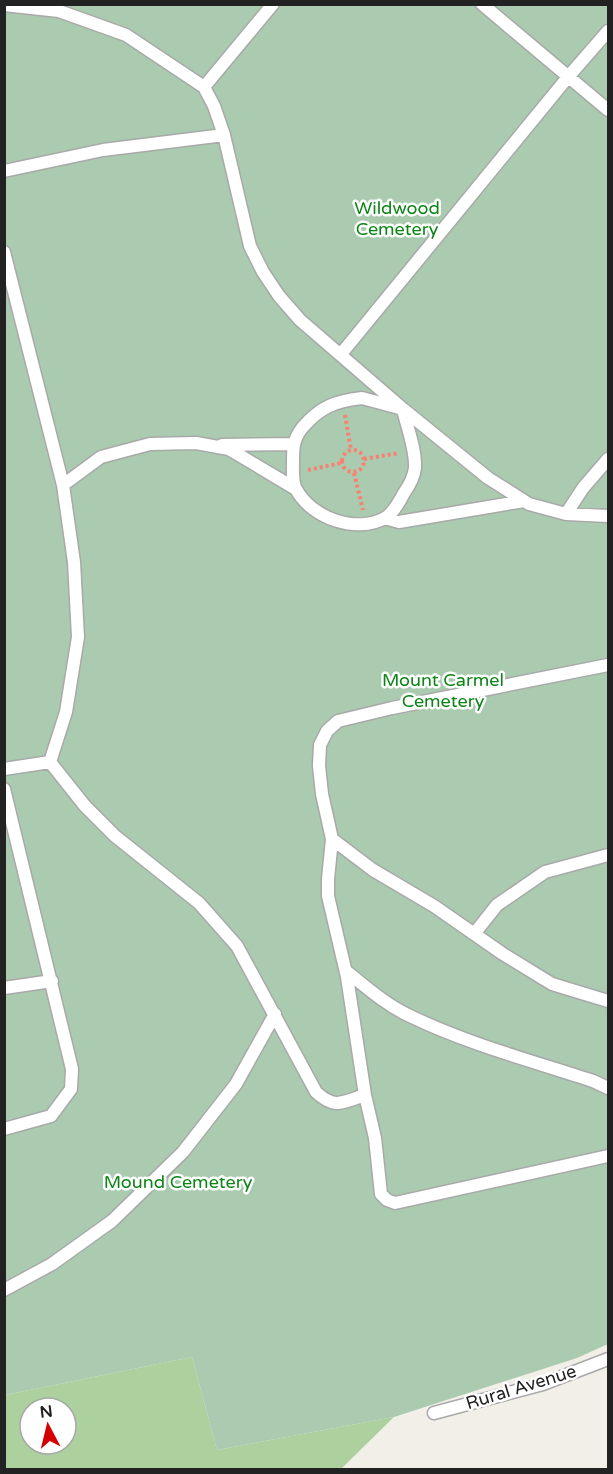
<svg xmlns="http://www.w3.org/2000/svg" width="613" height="1474" font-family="'Varela Round',sans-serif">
  <rect width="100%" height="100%" fill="#f2efe9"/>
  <path fill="#add19e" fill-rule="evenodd" d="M192 1357 217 1450 394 1417 341 1469 5 1470V1395ZM30 1408H66V1444H30Z"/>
  <path fill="#aacbaf" d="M5 5H608V1344L577 1358 394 1417 217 1450 192 1357 5 1395Z"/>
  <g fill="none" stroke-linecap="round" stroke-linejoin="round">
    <defs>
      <path id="lane" d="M482 4 608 110
        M4 5 59 11 126 35 204 87 214 106 224 135 103 150 4 171
        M204 87 273 4
        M224 135 250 246 263 272 279 296 300 320 403 409 488 478 529 504 566 514 608 516
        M4 252 63 485 74 562 78 637 66 712 50 762 4 769
        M341 354 568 77 608 31
        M362 398 403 409C407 428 416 449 415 468 414 476 409 486 404 493 400 501 392 514 385 518 356 534 311 518 296 489 292 482 293 471 293 462 293 448 293 440 302 428 320 407 335 401 362 398Z
        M222 445 293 444
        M63 485 101 457 150 444 196 443 229 449 296 489
        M566 514 583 488 608 459
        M385 518 399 522 524 501
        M608 665 392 708 338 721 327 731 320 745 319 766 322 794 332 839 373 870 434 906 503 954 552 984 608 1001
        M50 762 85 806 115 836 199 903 237 946 316 1092C335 1110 343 1102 365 1095
        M4 789 72 1069 71 1089 51 1116 4 1129
        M332 839 328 879V896L347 977 365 1095 375 1138 381 1194 387 1200 395 1203 608 1156
        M474 934 497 905 545 872 608 855
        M346 971C366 987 386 1005 410 1016 468 1044 532 1061 593 1081L608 1088
        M4 988 52 981
        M4 1290 52 1264 112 1221 183 1152 236 1084 275 1014
        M434 1413 543 1384 608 1359"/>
    </defs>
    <use href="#lane" stroke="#a9a9a9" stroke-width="15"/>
    <path stroke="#fa8072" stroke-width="4" stroke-dasharray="3 3" stroke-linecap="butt" d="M345 415 351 450
      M342 461a11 11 0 1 1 22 0a11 11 0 1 1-22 0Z
      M364 459 399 453
      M308 470 341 463
      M354 473 363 510"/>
    <use href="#lane" stroke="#fff" stroke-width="12"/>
  </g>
  <g text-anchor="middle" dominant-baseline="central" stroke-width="5" stroke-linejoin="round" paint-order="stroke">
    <g font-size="18" fill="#0c8416" stroke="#fff">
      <text x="397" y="208">Wildwood<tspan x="397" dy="21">Cemetery</tspan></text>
      <text x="443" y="680">Mount Carmel<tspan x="443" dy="21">Cemetery</tspan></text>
      <text x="178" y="1182">Mound Cemetery</text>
    </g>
    <g font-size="18" fill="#222" stroke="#fff">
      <text transform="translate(521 1387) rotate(-17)">Rural Avenue</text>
    </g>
  </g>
  <rect width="613" height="1474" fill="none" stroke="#222222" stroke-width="12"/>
  <g transform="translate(48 1426) rotate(353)"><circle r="28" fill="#ffffff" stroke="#a7a7a7" stroke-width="1.5"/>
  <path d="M0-4.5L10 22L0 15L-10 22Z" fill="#d40000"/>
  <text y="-9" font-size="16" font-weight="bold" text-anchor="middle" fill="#222222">N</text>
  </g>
</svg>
